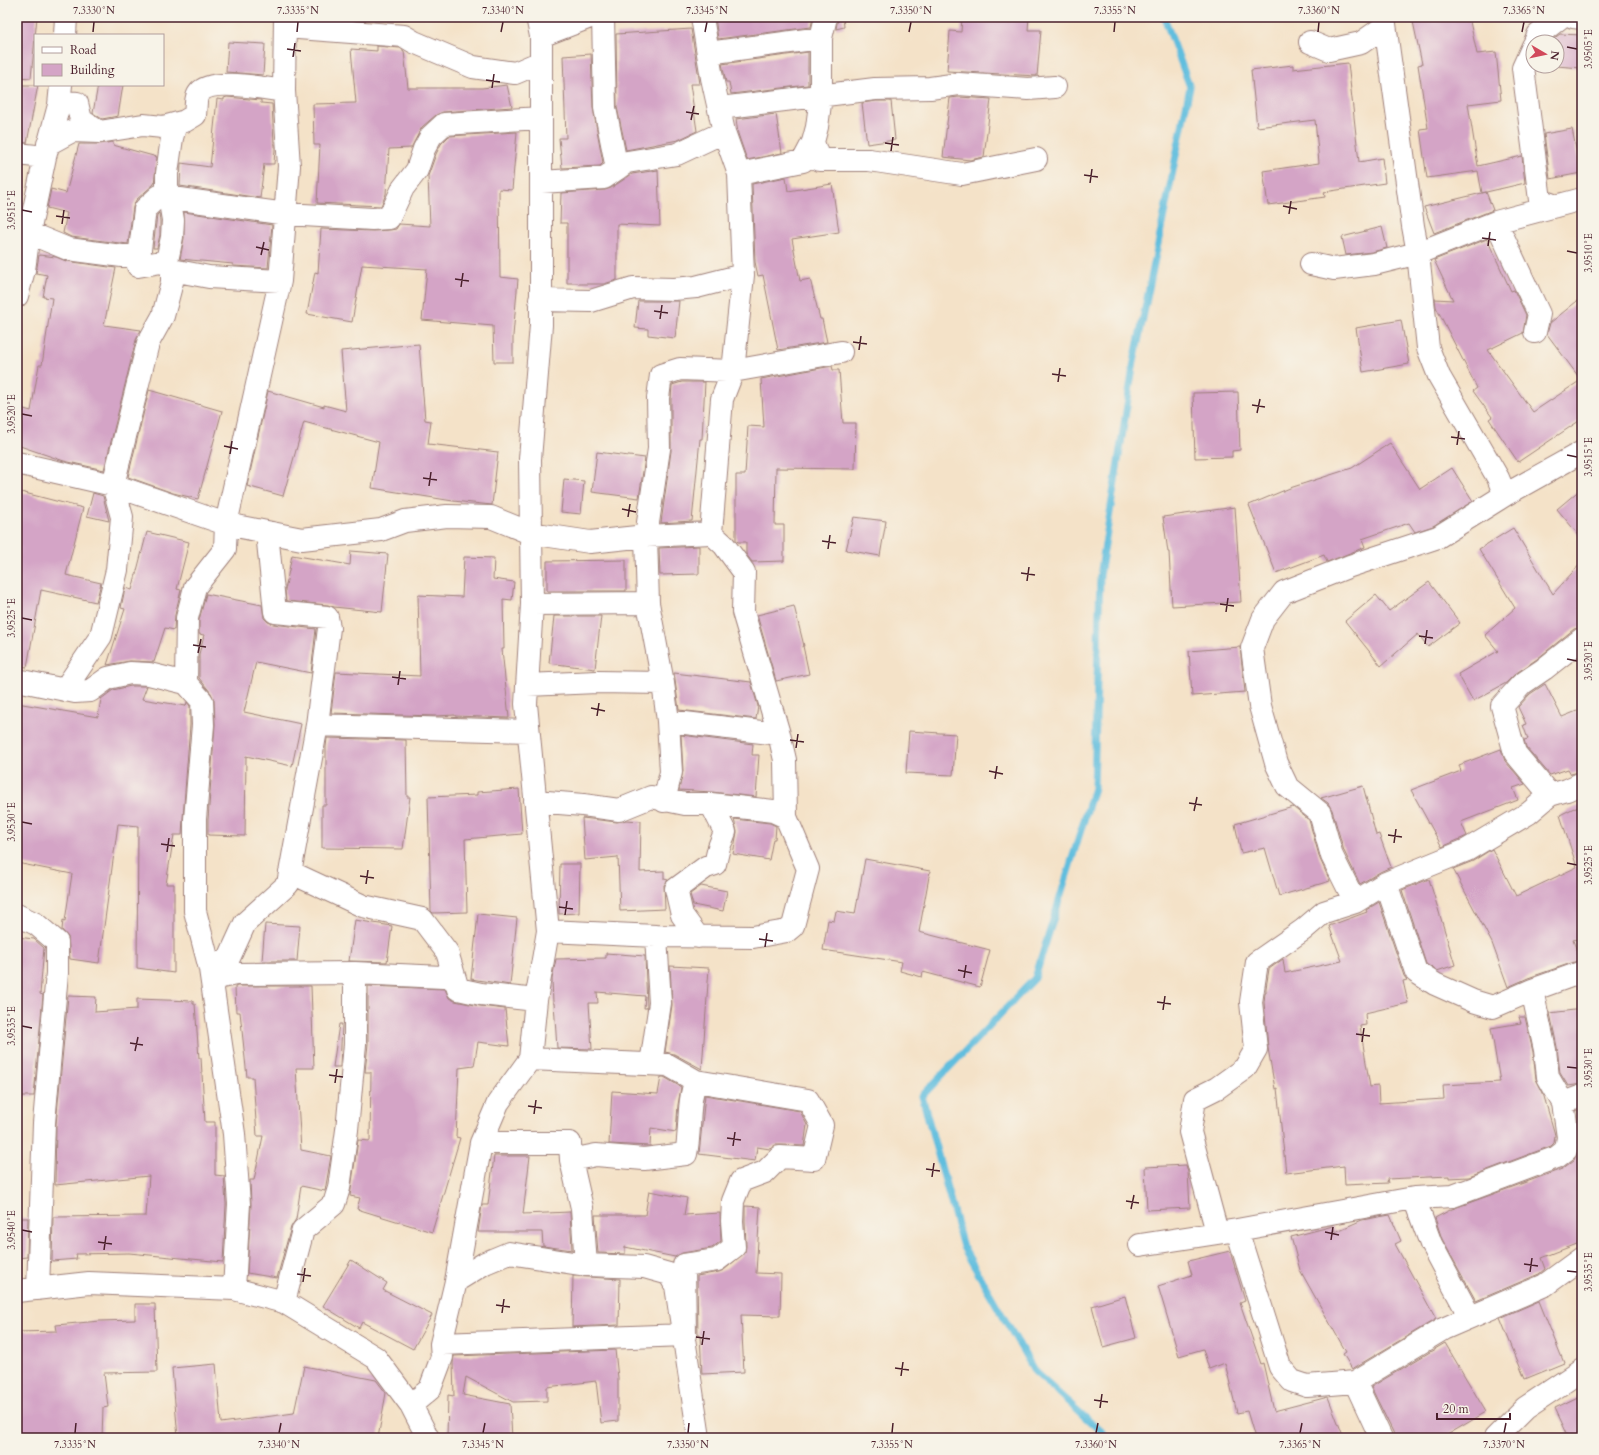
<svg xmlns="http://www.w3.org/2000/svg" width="1599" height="1455" font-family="Cardo,serif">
  <rect width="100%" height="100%" fill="#f7f3e8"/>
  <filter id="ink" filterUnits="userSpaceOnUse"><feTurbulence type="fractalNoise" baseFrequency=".025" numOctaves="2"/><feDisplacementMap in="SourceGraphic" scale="8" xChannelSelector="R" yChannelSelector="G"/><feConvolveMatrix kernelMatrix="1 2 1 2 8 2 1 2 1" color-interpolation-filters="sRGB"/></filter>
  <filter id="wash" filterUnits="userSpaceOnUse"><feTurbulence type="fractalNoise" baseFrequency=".012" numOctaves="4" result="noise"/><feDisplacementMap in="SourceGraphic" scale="16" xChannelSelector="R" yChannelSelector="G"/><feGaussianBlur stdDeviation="0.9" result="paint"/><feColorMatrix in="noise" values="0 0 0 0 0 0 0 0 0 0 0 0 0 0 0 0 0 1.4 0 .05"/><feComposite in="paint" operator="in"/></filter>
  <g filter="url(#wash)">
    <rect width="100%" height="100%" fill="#f4e2c8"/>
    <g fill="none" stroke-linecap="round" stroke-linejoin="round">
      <path stroke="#60bede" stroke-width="7" d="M1108 1438 1035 1372 963 1247 922 1096 1035 978 1094 788 1100 576 1133 367 1190 87 1164 17"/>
    </g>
    <g id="blocks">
      <path fill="#d4a4c6" d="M17 17H37L31 78 17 77Z
        M715 17H813L811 27 718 39Z
        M838 17H843L844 27 836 29Z
        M962 17H1029L1028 30H1041L1037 76 947 71 950 31 961 32Z
        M1412 17H1469L1477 54 1496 52 1501 100 1468 104 1478 166 1522 156 1525 183 1482 193 1478 171 1427 178 1420 129 1428 128 1418 65 1422 64Z
        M691 29 700 84H690L697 131 678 140 626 150 617 107 616 34Z
        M1560 34 1582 35V68L1556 66H1557V42H1549Z
        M228 42 265 44 263 75 226 72Z
        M377 46 400 48 404 51 408 88H482L507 85 512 107 443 112 436 115 422 127 411 148 389 149 386 194 381 206 317 203 320 145H314L313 104 356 103 351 49 377 51Z
        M808 52V85L731 94 729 82H726L722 64Z
        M591 54 593 108 603 163 600 166 562 168 559 138H566L563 56Z
        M1348 63 1359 162 1382 158 1385 183 1324 192 1325 197 1268 205 1263 171 1319 163 1315 120 1257 127 1251 70 1293 65V69Z
        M17 85H38L27 143 17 142Z
        M98 85H123L118 116 102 119 93 113Z
        M227 97 261 100V103L272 104 274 144H275V149L274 164H264L260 198 180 186 181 163 210 167 217 99 224 100V98Z
        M959 97 991 99 984 157 970 160 943 157 950 98Z
        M876 101H891L895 140 867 144 862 103Z
        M776 114 782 153 747 160 738 134 736 119Z
        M1572 129 1581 173 1550 179 1544 134Z
        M517 132 512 190 499 189 500 277 518 279 513 336V362H494L493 326 422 320 427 269 362 265 352 322 307 314 315 272 318 273 321 229 373 231 390 230 396 229 399 224 430 226 428 176 436 154 441 144 449 136Z
        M113 142V145L157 157 154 184 136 200 133 207 128 244 71 237 63 233 67 213 47 208 51 189 66 193 79 144H99Z
        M658 170 660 226 617 224V280L604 284H578V283H567V223H560L561 193 605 190 611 188 632 174Z
        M786 177 788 191 832 184 839 232 792 239 800 281 810 279 820 319H822L827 342 778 350 763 275 758 276 755 262 752 184Z
        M1486 192 1493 210 1434 233 1424 207Z
        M184 212 272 225 268 268 233 266V264L180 259 184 238Z
        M159 213 160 221V235L157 248H153L157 215Z
        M1382 227 1387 248 1372 252 1346 255 1342 237Z
        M1487 239 1511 291 1514 290 1526 315 1523 333 1488 350 1533 412 1581 380 1547 334 1550 323 1582 297V419L1518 462 1489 419 1492 417 1473 391 1477 388 1436 307 1435 299 1453 300 1434 260Z
        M39 255 56 257 66 261 116 268 104 325 141 330 136 340 104 470 64 461 17 445V407L31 411 39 365H42L52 298 43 297 47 275 36 273Z
        M638 301H679L675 338 648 335V329L635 328Z
        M1401 320 1409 364 1363 372 1356 328Z
        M419 344 425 420 431 421 428 444 498 452 492 505 453 501 372 488 379 442 304 422 283 496 247 486 268 391 324 407V405L346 411 341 351Z
        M832 366 833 370H839L843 423H856L855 469 776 468 775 525H784V561L752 562 746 554V542H738L736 540V475H745L748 426 764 427 761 379Z
        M682 382H705L702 439H700L692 521 661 523 671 451V399L672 385Z
        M149 390 222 411 198 499 173 493 128 477Z
        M1238 392 1240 450 1232 451V457L1195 458 1193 393Z
        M1390 443 1420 489 1452 468 1473 501 1433 526 1415 532 1409 523 1362 539 1365 547 1355 551 1327 562 1324 555 1276 573 1249 505 1290 488 1352 468Z
        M597 452 645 458 639 498 592 492Z
        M564 479 584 481 581 514 561 512Z
        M1582 488V539L1557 509Z
        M17 491 83 508 66 575 101 583 96 602 41 590 27 667 17 666Z
        M93 493 103 496 109 521 87 516Z
        M1235 507 1241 602 1172 606 1169 552H1168L1163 517Z
        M854 517 886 521 880 556 846 550Z
        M1513 528 1553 594 1582 562V627L1574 629 1537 659 1515 674 1506 683 1473 701 1458 674 1498 651 1485 635 1515 608 1479 549Z
        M147 532 189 542 177 589 181 590 175 615 174 630 165 628 154 662 130 661 107 665 125 609 121 608 125 588 132 590Z
        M699 546V574L660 575 659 548Z
        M351 551 388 554 382 612 334 607 328 605 286 601 285 590 292 555 350 565Z
        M464 557 494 558 493 579 514 582 512 600 503 599 504 649H502L509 718 455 716V715L435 716 331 713 336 672 420 676 418 595 462 597Z
        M626 560V591H547V561Z
        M1429 582 1460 623 1428 647 1418 634 1381 666 1345 621 1376 595 1389 611Z
        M206 594 262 605 264 618 268 622 273 624 316 629 311 673 256 662 244 712 301 724 292 766 246 756 245 836 208 835V820L215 724 214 700 211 693 199 678V654L204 635 199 634V620Z
        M794 606 804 646H803L809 674 776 681 757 615Z
        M554 616H601L595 669 549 663Z
        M1240 647 1245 692 1192 696 1189 651Z
        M674 673 751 682 758 706 756 719 679 710Z
        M1545 684 1562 717 1582 709V771L1571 774 1568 769 1550 775 1526 747 1524 740 1528 739 1523 725 1526 724 1518 707 1530 694Z
        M131 686H147L142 699 186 706 187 702 190 706V725L183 818 182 835H174L166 884H174V973L137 968 138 826 118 824 99 963 70 959 68 937 62 930 63 920 65 921 72 874 17 863V703L98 717 101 699 113 690Z
        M909 731 956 734 953 775 906 773Z
        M681 735 753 744 752 755H759L756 797 712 792 679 790 683 771Z
        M327 738 406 740 407 797H410L403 849 322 848V805H326V747Z
        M1501 749 1505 761 1525 784 1513 788 1518 800 1461 822 1467 836 1442 847 1411 790 1461 771 1459 765Z
        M1363 786 1376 835 1379 834 1391 867 1380 872 1360 884 1344 851 1332 810 1328 803 1321 798Z
        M519 789 522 834 465 839 467 912 433 913 431 911 428 797 477 795V792Z
        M1582 804V938L1573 940 1580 960 1528 978 1508 987 1492 943 1453 869 1473 861 1492 849 1516 896 1577 867 1560 815Z
        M1293 807 1309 820 1320 859 1330 881 1279 896 1265 848 1241 853 1235 824Z
        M582 818 617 822 626 820 641 821 640 872 664 871V879L668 880 664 885 665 909 620 911 618 857 585 860Z
        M734 819 770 823 776 826 775 839H773L769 860 733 854 737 832Z
        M865 859 930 871 919 932 990 950 980 987 923 972 922 977 900 971 902 962 823 950 828 920 834 921 836 911 855 914Z
        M560 864H580L579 913 559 914Z
        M1429 879 1455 965 1437 971 1426 964 1402 890Z
        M701 886 727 891 723 911 693 905 690 894Z
        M1379 902 1404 976 1407 980 1403 981 1408 1003 1365 1013 1366 1025 1360 1026 1370 1087 1378 1086 1379 1103 1444 1099 1443 1085 1500 1082 1491 1028 1521 1023 1519 1017H1525L1533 1052 1536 1079 1543 1093 1555 1135 1554 1143 1551 1146 1469 1177 1449 1178V1176L1387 1179 1388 1183 1345 1185 1344 1166 1286 1173 1277 1088 1275 1089 1268 1048 1264 1002 1265 993H1266V988L1269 969 1283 959 1285 973 1342 961 1329 926 1367 912 1366 910Z
        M478 914 517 918 510 985 471 979Z
        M355 920 392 926 387 962 349 961Z
        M265 924 300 926 297 961H262Z
        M17 937 34 939 44 948 40 994 43 995 34 1096H17Z
        M606 953 645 956 647 1008H644L645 996 597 992 598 1003H589L592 1049 557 1048 554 1003H553L552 979 556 959 606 958Z
        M670 966 709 968 702 1069 674 1054 665 1052 672 1005Z
        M237 986H311L314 1068H296L301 1150 331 1156 325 1191 301 1186 296 1219 291 1227 277 1278 247 1273 251 1205 250 1180H254L263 1136H257L253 1077H247L240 1012H236L235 987Z
        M368 986 445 989 449 998 455 1001 480 1006 505 1009 509 1046 478 1042 474 1066 459 1068 456 1137 460 1138 432 1232 357 1209 360 1198 350 1196 358 1140 370 1141 371 1072H365L368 1044Z
        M68 996 96 997 95 1012 137 1009V999L193 1001V1004H195L199 1058H201L205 1122H215V1175L224 1176 226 1204 223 1262 129 1253 76 1254 77 1259 52 1261 53 1217 146 1216 149 1176 55 1185 56 1124Z
        M1582 1009V1084L1568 1086 1560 1073 1557 1047 1550 1013Z
        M339 1024H342L340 1067H333Z
        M661 1077H664L681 1087 678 1105 676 1132 651 1128 650 1146 609 1144 612 1091 658 1094Z
        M705 1095 800 1111 807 1125 804 1146 780 1145H775L770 1149 757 1147 755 1161 699 1154Z
        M1582 1146V1242L1541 1258 1545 1269 1539 1274 1476 1301 1442 1239 1435 1218 1452 1209 1562 1169 1574 1160 1579 1148Z
        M494 1156H530L523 1214 570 1212 572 1250 543 1246 542 1232H478L482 1205H488Z
        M1186 1165 1188 1172 1190 1208 1147 1210 1145 1167Z
        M649 1191 687 1198 684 1215 720 1213 721 1241 712 1248 682 1253 675 1257 625 1247V1254L598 1253 595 1215H645Z
        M745 1206 760 1207 756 1273 781 1274 780 1316 741 1315 744 1372 702 1374 700 1335H698L697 1276 719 1272 724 1270 745 1252 746 1246 745 1221Z
        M1390 1215 1401 1241 1395 1244 1436 1319 1352 1369 1343 1354 1346 1352 1300 1270 1291 1237 1333 1226 1335 1232 1362 1220Z
        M17 1218H28L27 1257 17 1258Z
        M1230 1251 1245 1301 1240 1303 1261 1364 1263 1363 1274 1411 1328 1397 1344 1438H1255L1247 1411 1237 1413 1225 1363 1209 1369 1203 1349 1179 1356 1158 1286 1192 1275 1188 1261Z
        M351 1260 387 1283 383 1290 432 1315 413 1349 362 1322 359 1328 323 1306Z
        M573 1276 620 1279 619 1325 572 1327Z
        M1125 1296 1136 1338 1103 1347 1092 1306Z
        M1539 1301 1564 1363 1525 1379 1500 1318Z
        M135 1304H155L157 1372 104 1373 108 1407 103 1408 102 1438H17V1332L57 1331 56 1325 100 1321 135 1320Z
        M1445 1343 1486 1412 1442 1438H1396L1371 1387Z
        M615 1350 618 1378V1421L601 1423 596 1381 547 1387V1401L513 1402 466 1377 463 1395 510 1404 512 1438H447L448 1395 454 1396 453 1363 454 1356Z
        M216 1364 221 1423 294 1413 304 1366 376 1380 386 1393 378 1438H178L172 1368Z
        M1582 1395V1438H1569L1555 1408Z"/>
    </g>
  </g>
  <g filter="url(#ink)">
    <use href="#blocks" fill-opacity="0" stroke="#9f807a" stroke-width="1"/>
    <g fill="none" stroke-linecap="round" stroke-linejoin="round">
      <defs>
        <path id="street" d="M603 17 605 108 617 169
          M702 17 712 78 724 132 739 174 743 275 733 371 722 399 711 533
          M1384 17 1413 226 1418 253 1428 348 1439 376 1498 478 1505 495
          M1573 17 1582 18
          M285 27 404 36 414 42 473 67 515 73 541 62
          M65 35 66 17
          M541 36 590 17
          M1310 42 1329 50 1361 43 1385 26
          M1535 42 1538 35 1561 17
          M1533 46 1523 68 1540 200 1556 206
          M708 53 821 38
          M59 105 67 102 77 103 81 120 99 132
          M720 108 875 89 930 88 959 84 1028 89 1055 87
          M813 142 819 160H869L962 174 1036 159
          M48 144 72 131 99 132 143 125 163 127 185 121 195 115C196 109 195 98 199 93 211 77 267 89 284 91
          M17 154 45 157
          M739 174 803 161 813 142 817 127 821 96V38L826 17
          M541 182 604 178 627 162 677 154 724 132
          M1496 222 1539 314 1535 332
          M29 233 68 249 122 256H138
          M167 261 138 266 145 209 159 196 286 214 372 219 389 218 403 188 417 170 424 149 431 136 444 124 541 118
          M1311 264 1334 269 1374 264 1418 253 1496 222 1582 199
          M172 270 209 277 280 281
          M17 296 24 270 29 233 45 157 59 105 61 85
          M540 300 591 301 633 288 674 289 696 287 743 275
          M17 463 113 485 226 524 302 539 381 530 405 521 447 516 491 517 530 533 590 542 646 536 711 533 724 545 744 572 743 612 779 734 785 760 786 817 808 869 793 926 787 931 753 937 656 936 548 931
          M532 604 648 603
          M17 680 75 692 90 691 108 678 130 673 149 674 186 683
          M527 685 597 682 663 683
          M65 689 101 636 117 570 122 517 113 485 148 343 163 316 172 282V270L167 261 172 237 173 220 167 185V173L172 138 176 124
          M668 721 779 734
          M317 725 528 731
          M1550 795 1515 753 1502 706 1522 684 1544 669 1582 639
          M535 801 583 805 619 810 651 797 685 804H711L773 811 786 817
          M664 801 671 772 668 721 663 683 648 603 646 536 659 449 658 398 661 375 680 369 733 371 841 352
          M290 872 363 906 422 919 447 952 458 989 481 994 536 1000
          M1386 883 1416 972 1435 984 1473 1001 1493 1007 1532 990 1582 972
          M1355 902 1332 856 1320 813 1287 786 1276 763 1260 706 1252 648 1263 619 1284 592 1350 566 1438 537 1505 495 1582 452
          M17 915 36 924 57 942V973L44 1123 38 1289
          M698 937 682 915 676 889 706 867 715 864 719 847 725 832 711 804
          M210 969 229 958 245 923 288 884 317 725 329 628 327 617 275 612 267 532
          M212 979 236 974 355 973 443 977 452 968
          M530 1059 668 1065 696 1081 808 1100 822 1125 814 1159 780 1157 765 1172 741 1181 733 1201 732 1221 734 1247 717 1260 684 1265 685 1335
          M651 1064 660 1003 656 936
          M1563 1103 1582 1096
          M481 1143H570L571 1160 582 1208 586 1265
          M571 1160 596 1155 644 1159 686 1154C691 1131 687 1101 696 1081
          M1414 1198 1431 1244 1470 1317
          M1237 1230 1280 1367 1292 1381 1307 1386 1355 1382 1443 1329 1545 1285 1582 1258
          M1217 1232 1190 1132 1195 1099 1217 1088 1245 1068 1256 1049 1251 1002 1257 962 1303 930 1324 912 1355 902 1386 883 1467 850 1529 813 1550 795 1567 790 1582 783
          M1140 1245 1237 1230 1414 1198 1453 1196 1557 1157 1566 1150 1568 1137 1563 1103 1548 1077 1545 1050 1532 990
          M456 1281 485 1263 509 1253 586 1265 644 1267 669 1274 676 1286 699 1438
          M234 1289 239 1204 234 1134 210 969 195 911V819L203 725 202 701 186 683 187 618 195 587 225 549 226 524 280 281 289 166 284 91 285 17
          M17 1291 89 1283 234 1289 284 1302 376 1358 411 1405 428 1438
          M284 1302 303 1230 334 1204 339 1188 347 1130 355 1044V973
          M441 1344 685 1335
          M1355 1382 1381 1438
          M411 1405 430 1389 442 1357 441 1344 456 1281 481 1143 498 1103 530 1059 536 1000 548 931 526 704 532 604 530 459 541 325V36L537 17
          M1495 1438 1525 1408 1582 1370"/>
      </defs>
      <use href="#street" stroke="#9f807a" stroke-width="24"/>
      <use href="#street" stroke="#fff" stroke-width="22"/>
    </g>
  </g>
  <path fill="none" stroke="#4a1f2b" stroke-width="1.5" d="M93 32 94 22M297 32 298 22M501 32 503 22M705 32 707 22M909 32 911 22M1114 32 1115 22M1318 32 1319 22M1522 32 1524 22M1567 47 1577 49M287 49 301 51M293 57 295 43M486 80 500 82M492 88 494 74M686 112 699 114M691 120 694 106M885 143 899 145M891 151 893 137M1084 175 1098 177M1090 183 1092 169M1283 206 1297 209M22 210 32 212M1289 214 1291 201M56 216 70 218M62 224 64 210M1482 238 1496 240M1488 246 1490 232M256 247 269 250M1567 251 1577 253M261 255 264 242M455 279 469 281M461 287 463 273M654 311 668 313M660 319 662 305M853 342 867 344M859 350 861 336M1052 374 1066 376M1058 382 1060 368M1252 405 1265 407M1257 413 1260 399M22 414 32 416M1451 437 1465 439M1457 445 1459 431M224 446 238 449M230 454 232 441M1567 455 1577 457M423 478 437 480M429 486 431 472M622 509 636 512M628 517 630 504M822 541 836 543M828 549 830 535M1021 573 1035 575M1027 581 1029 567M1220 604 1234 606M1226 612 1228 598M22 618 32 620M1419 636 1433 638M1425 644 1427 630M193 645 206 647M198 653 201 639M1567 659 1577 661M392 677 406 679M398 685 400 671M591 708 605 711M597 716 599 703M790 740 804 742M796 748 798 734M989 771 1003 774M995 779 997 766M1189 803 1202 805M1194 811 1197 797M22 822 32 824M1388 835 1402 837M1394 843 1396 829M161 844 175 846M167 852 169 838M1567 863 1577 865M360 876 374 878M366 884 368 870M559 907 573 909M565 915 567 901M759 939 773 941M765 947 767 933M958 970 972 973M964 978 966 965M1157 1002 1171 1004M1163 1010 1165 996M22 1026 32 1028M1356 1034 1370 1036M1362 1042 1364 1028M130 1043 143 1045M135 1051 138 1037M1567 1067 1577 1068M329 1075 343 1077M335 1083 337 1069M528 1106 542 1108M534 1114 536 1100M727 1138 741 1140M733 1146 735 1132M926 1169 940 1171M932 1177 934 1163M1126 1201 1139 1203M1131 1209 1134 1195M22 1230 32 1232M1325 1232 1339 1235M1331 1240 1333 1227M98 1242 112 1244M104 1250 106 1236M1524 1264 1538 1266M1567 1271 1577 1272M1530 1272 1532 1258M297 1274 311 1276M303 1282 305 1268M496 1305 510 1307M502 1313 504 1299M696 1337 710 1339M702 1345 704 1331M895 1368 909 1370M901 1376 903 1362M1094 1400 1108 1402M1100 1408 1102 1394M75 1433 76 1423M279 1433 281 1423M483 1433 485 1423M688 1433 689 1423M892 1433 893 1423M1096 1433 1098 1423M1300 1433 1302 1423M1504 1433 1506 1423"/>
  <rect width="1599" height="1455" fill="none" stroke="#f7f3e8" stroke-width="44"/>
  <rect x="34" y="34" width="130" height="52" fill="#f7f3e8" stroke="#b29e9c"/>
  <rect x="42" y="47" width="20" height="6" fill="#ffffff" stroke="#b29e9c"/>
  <text x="70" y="54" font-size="12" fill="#4a1f2b">Road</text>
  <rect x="42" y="64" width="20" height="12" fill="#d4a4c6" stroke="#b29e9c"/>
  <text x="70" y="74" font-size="12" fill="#4a1f2b">Building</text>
  <g transform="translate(1545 54) rotate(99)"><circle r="19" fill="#f7f3e8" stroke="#b29e9c"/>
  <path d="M0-3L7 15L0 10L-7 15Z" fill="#d1495b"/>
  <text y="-6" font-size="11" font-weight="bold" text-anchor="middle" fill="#4a1f2b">N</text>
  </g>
  <path d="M1437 1413v6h73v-6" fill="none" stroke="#4a1f2b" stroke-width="2"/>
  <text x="1443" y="1413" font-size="12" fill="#4a1f2b" stroke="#f7f3e8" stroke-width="3" paint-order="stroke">20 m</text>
  <rect x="22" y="22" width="1555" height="1411" fill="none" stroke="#4a1f2b" stroke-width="1.5"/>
  <g font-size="10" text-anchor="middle" fill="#4a1f2b">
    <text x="94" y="14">7.3330°N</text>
    <text x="298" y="14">7.3335°N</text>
    <text x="503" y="14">7.3340°N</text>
    <text x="707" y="14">7.3345°N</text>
    <text x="911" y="14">7.3350°N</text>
    <text x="1115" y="14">7.3355°N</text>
    <text x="1319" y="14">7.3360°N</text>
    <text x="1524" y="14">7.3365°N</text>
    <text transform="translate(1588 49) rotate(-90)" y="4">3.9505°E</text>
    <text transform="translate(11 210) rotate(-90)" y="4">3.9515°E</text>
    <text transform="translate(1588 253) rotate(-90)" y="4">3.9510°E</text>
    <text transform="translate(11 414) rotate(-90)" y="4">3.9520°E</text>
    <text transform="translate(1588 457) rotate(-90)" y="4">3.9515°E</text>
    <text transform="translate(11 618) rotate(-90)" y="4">3.9525°E</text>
    <text transform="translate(1588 661) rotate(-90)" y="4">3.9520°E</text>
    <text transform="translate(11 822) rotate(-90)" y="4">3.9530°E</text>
    <text transform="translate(1588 865) rotate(-90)" y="4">3.9525°E</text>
    <text transform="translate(11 1026) rotate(-90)" y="4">3.9535°E</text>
    <text transform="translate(1588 1068) rotate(-90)" y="4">3.9530°E</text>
    <text transform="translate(11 1230) rotate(-90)" y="4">3.9540°E</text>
    <text transform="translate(1588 1272) rotate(-90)" y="4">3.9535°E</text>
    <text x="75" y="1448">7.3335°N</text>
    <text x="279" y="1448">7.3340°N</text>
    <text x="483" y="1448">7.3345°N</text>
    <text x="688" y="1448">7.3350°N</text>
    <text x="892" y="1448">7.3355°N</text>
    <text x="1096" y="1448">7.3360°N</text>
    <text x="1300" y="1448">7.3365°N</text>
    <text x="1504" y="1448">7.3370°N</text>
  </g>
</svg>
